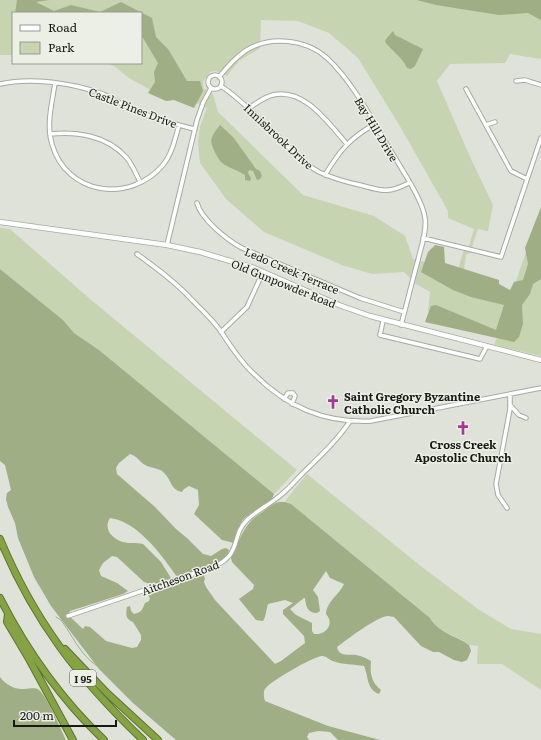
<svg xmlns="http://www.w3.org/2000/svg" width="541" height="740" font-family="Literata,serif">
  <rect width="100%" height="100%" fill="#dee2d9"/>
  <path fill="#c7d4b2" fill-rule="evenodd" d="M0 0H541V59L510 54 505 63 450 64 437 81 471 159 493 205 488 231 478 229 470 253 466 255 464 269 512 293 541 208V356L494 345 498 335 428 311 430 292 416 284 404 272 372 274 342 265 264 232 226 199 200 163 198 142 200 127 207 108 184 97 158 94 129 78 114 66 106 63H141V13H13V55H0ZM261 20 298 21 329 33 358 58 401 128 448 211V218L474 229 469 246 463 252 458 270 413 259 405 236 374 216 303 195 218 112 213 94 204 89 203 82 210 72 216 71 227 76 239 61 260 48Z
    M0 228 10 229 90 299 297 470 274 494 99 350 74 333 63 320 0 269Z
    M307 474 422 567 478 609 511 629 541 634V690L502 664H477L478 646 469 645 462 640 439 629 433 624 430 618 291 504 285 501Z"/>
  <path fill="#9fae85" fill-rule="evenodd" d="M17 0H50L36 2 54 11 71 5 100 12 121 2 152 18 156 37 168 49 187 81H200L203 91 194 108 174 100 166 101 148 93 155 82 154 72 158 63 143 38 141 36V13H15Z
    M417 0H541V20L528 13 499 15 436 5Z
    M541 207V279L533 284 530 294 522 305 523 324 519 337 514 342 425 322 431 306 436 305 496 330 504 305 471 297 453 290 421 272 428 252 435 245 444 247 445 263 499 280V284L510 290 514 282 523 280 528 264 525 248Z
    M0 269 63 320 74 333 99 350 274 494C270 508 250 510 242 521 238 528 237 536 234 543L222 540 194 514 199 505 198 490 189 486 184 489 182 492C170 489 172 481 165 474 160 467 152 469 145 465 139 461 137 456 130 454L119 463 116 468 117 474 155 507 176 529 187 538 203 554 211 556 222 549 226 548 229 550C228 564 188 573 177 577 162 555 137 521 110 518 103 529 112 539 123 542 130 544 136 542 143 544L161 562 171 578C162 583 154 586 144 582L117 557 112 556 103 563 99 570 101 576 117 583 128 591 123 594 70 611 68 615 83 629 85 626 90 627 106 641 132 648 137 647 141 640V635L133 622C125 619 126 614 127 607L130 606 131 611 134 614C142 612 142 610 145 603L149 601 150 598 148 595V591L200 574H203L205 578 204 582 206 587 215 600 275 664 281 661 305 643 304 636 283 614V610L293 603 285 600 268 604C266 610 266 617 263 621L256 620 239 599 253 589 254 585 232 562 231 558C236 547 242 531 250 522 254 517 260 514 265 510 275 503 279 499 291 504L430 618C438 633 457 636 469 645L471 651 467 660 462 662 454 660 439 652H433L421 646 394 617C392 617 390 616 388 616 378 616 346 640 337 647 339 657 348 654 356 655 362 656 366 658 371 661 370 674 371 682 381 690L379 694C366 689 369 677 364 666 354 664 342 665 333 661 329 660 327 656 322 656 314 656 269 682 265 689 263 692 264 698 265 701L328 726 380 740H338L330 732 318 731 309 733 307 737 309 740H176L133 703 99 669 51 606 34 577 18 538 15 523 8 507 6 499 7 493 11 490 5 465 0 461ZM326 571 330 578 344 584C339 595 327 601 326 614 335 624 326 635 314 634L312 631V623L296 615 290 609 304 598H305C306 606 307 613 317 613L320 611 318 597 313 590Z
    M0 677C5 684 15 690 24 689 29 689 35 687 39 690 47 697 61 729 66 740H0Z"/>
  <path fill="#a0af86" d="M393 31 395 35 423 49 415 66 411 69 407 68C402 57 392 51 385 42L386 39Z
    M220 125 233 137 256 169 260 171 262 176 260 179 257 180 253 171 249 170 248 173 251 178 250 181 245 180V175C239 171 232 169 225 165 221 163 219 160 217 156 209 141 209 139 220 125Z"/>
  <g fill="none" stroke-linecap="round" stroke-linejoin="round">
    <path stroke="#a0af86" stroke-width="1" d="M56 617 61 620C77 642 87 671 118 672 124 672 128 672 133 671L140 676 144 675 149 676C154 687 159 689 166 698L177 699 176 704 182 706 184 711 183 718 194 731 199 740
      M133 671 135 668 147 659 152 651 162 643 164 636 172 628 175 622 173 617 174 614 181 610 190 609 205 597
      M272 740 273 735C277 734 279 735 283 735 293 736 296 728 301 721"/>
    <defs>
      <path id="street" d="M208 82a7 7 0 1 1 14 0a7 7 0 1 1-14 0Z
        M219 77C227 67 235 58 245 51 270 35 306 39 327 58 352 81 372 119 389 148 399 165 423 200 425 218 427 232 421 247 418 260 412 282 407 303 401 325
        M516 81 525 80 541 85
        M55 83C52 103 46 125 52 144 66 195 130 204 163 165 172 154 175 139 179 125
        M0 84C31 77 73 83 103 94 112 98 121 104 130 108 151 117 173 124 194 129
        M221 86C248 104 269 130 293 151 301 159 309 167 319 172 332 178 346 182 360 185 383 191 387 194 409 183
        M466 89 511 171 527 179
        M249 108C257 103 264 97 273 95 305 88 328 123 347 144
        M486 125 495 122
        M50 134C77 131 107 136 126 157 132 164 136 173 140 182
        M325 175C340 150 350 138 375 124
        M197 203C201 219 227 240 242 248L360 298 404 312
        M423 238 501 257 541 138
        M167 245 197 120 203 103 211 88
        M137 254C156 268 177 283 193 301 203 311 214 321 222 333 231 347 241 362 254 374 287 407 324 423 371 421L541 388
        M383 321 380 335 480 359 487 346
        M221 332 247 307 263 272
        M284 399 288 393H293L295 396 292 404
        M510 405 519 415 526 418
        M507 508 498 495 496 484 510 409V394
        M68 616 213 567C243 554 230 537 247 520 256 511 267 506 277 498 286 492 293 483 301 475 318 458 337 441 350 421"/>
      <path id="secondary" d="M0 222 167 245 200 252 254 268 339 305 370 316 541 360"/>
      <path id="highway" d="M0 539C34 621 79 679 143 740
        M0 598C27 651 61 699 104 740
        M8 614 7 622 29 659 73 740
        M65 649 107 693 158 740"/>
    </defs>
    <use href="#street" stroke="#a7aaa1" stroke-width="5.5"/>
    <use href="#secondary" stroke="#a7aaa1" stroke-width="6"/>
    <use href="#highway" stroke="#607334" stroke-width="8"/>
    <use href="#street" stroke="#fff" stroke-width="3.5"/>
    <use href="#secondary" stroke="#fff" stroke-width="4.5"/>
    <use href="#highway" stroke="#86a344" stroke-width="6"/>
  </g>
  <defs>
    <symbol id="church-bare" viewBox="-9 -9 18 18"><path d="M-1.2-6h2.4v3.5h3.3v2.4h-3.3V6h-2.4V-.1h-3.3v-2.4h3.3Z" fill="#a73897" stroke="#ecefe6" stroke-width="2.5" paint-order="stroke"/></symbol>
  </defs>
  <g fill-rule="evenodd">
    <use href="#church-bare" x="323" y="392" width="20" height="20"/>
    <use href="#church-bare" x="453" y="418" width="20" height="20"/>
  </g>
  <g text-anchor="middle" dominant-baseline="central" stroke-width="3" stroke-linejoin="round" paint-order="stroke">
    <rect fill="#ecefe6" stroke="#585954" stroke-width="1" x="70" y="670" width="26" height="16" rx="3"/>
    <g font-size="10" font-weight="bold" fill="#181916">
      <text x="83" y="678">I 95</text>
    </g>
    <g font-size="11" fill="#181916" stroke="#ecefe6">
      <text transform="translate(133 107) rotate(21)">Castle Pines Drive</text>
      <text transform="translate(377 129) rotate(59)">Bay Hill Drive</text>
      <text transform="translate(279 136) rotate(43)">Innisbrook Drive</text>
      <text transform="translate(292 270) rotate(23)">Ledo Creek Terrace</text>
      <text transform="translate(284 283) rotate(22)">Old Gunpowder Road</text>
      <text transform="translate(180 577) rotate(-20)">Aitcheson Road</text>
    </g>
    <g font-size="11" font-weight="bold" fill="#181916" stroke="#ecefe6" text-anchor="start">
      <text x="344" y="396">Saint Gregory Byzantine<tspan x="344" dy="13">Catholic Church</tspan></text>
      <text x="463" y="444" text-anchor="middle">Cross Creek<tspan x="463" dy="13">Apostolic Church</tspan></text>
    </g>
  </g>
  <rect x="12" y="12" width="130" height="52" fill="#ecefe6" stroke="#979993"/>
  <rect x="20" y="25" width="20" height="6" fill="#ffffff" stroke="#979993"/>
  <text x="48" y="32" font-size="12" fill="#181916">Road</text>
  <rect x="20" y="42" width="20" height="12" fill="#c7d4b2" stroke="#979993"/>
  <text x="48" y="52" font-size="12" fill="#181916">Park</text>
  <path d="M14 720v6h102v-6" fill="none" stroke="#181916" stroke-width="2"/>
  <text x="20" y="720" font-size="12" fill="#181916" stroke="#ecefe6" stroke-width="3" paint-order="stroke">200 m</text>
</svg>
